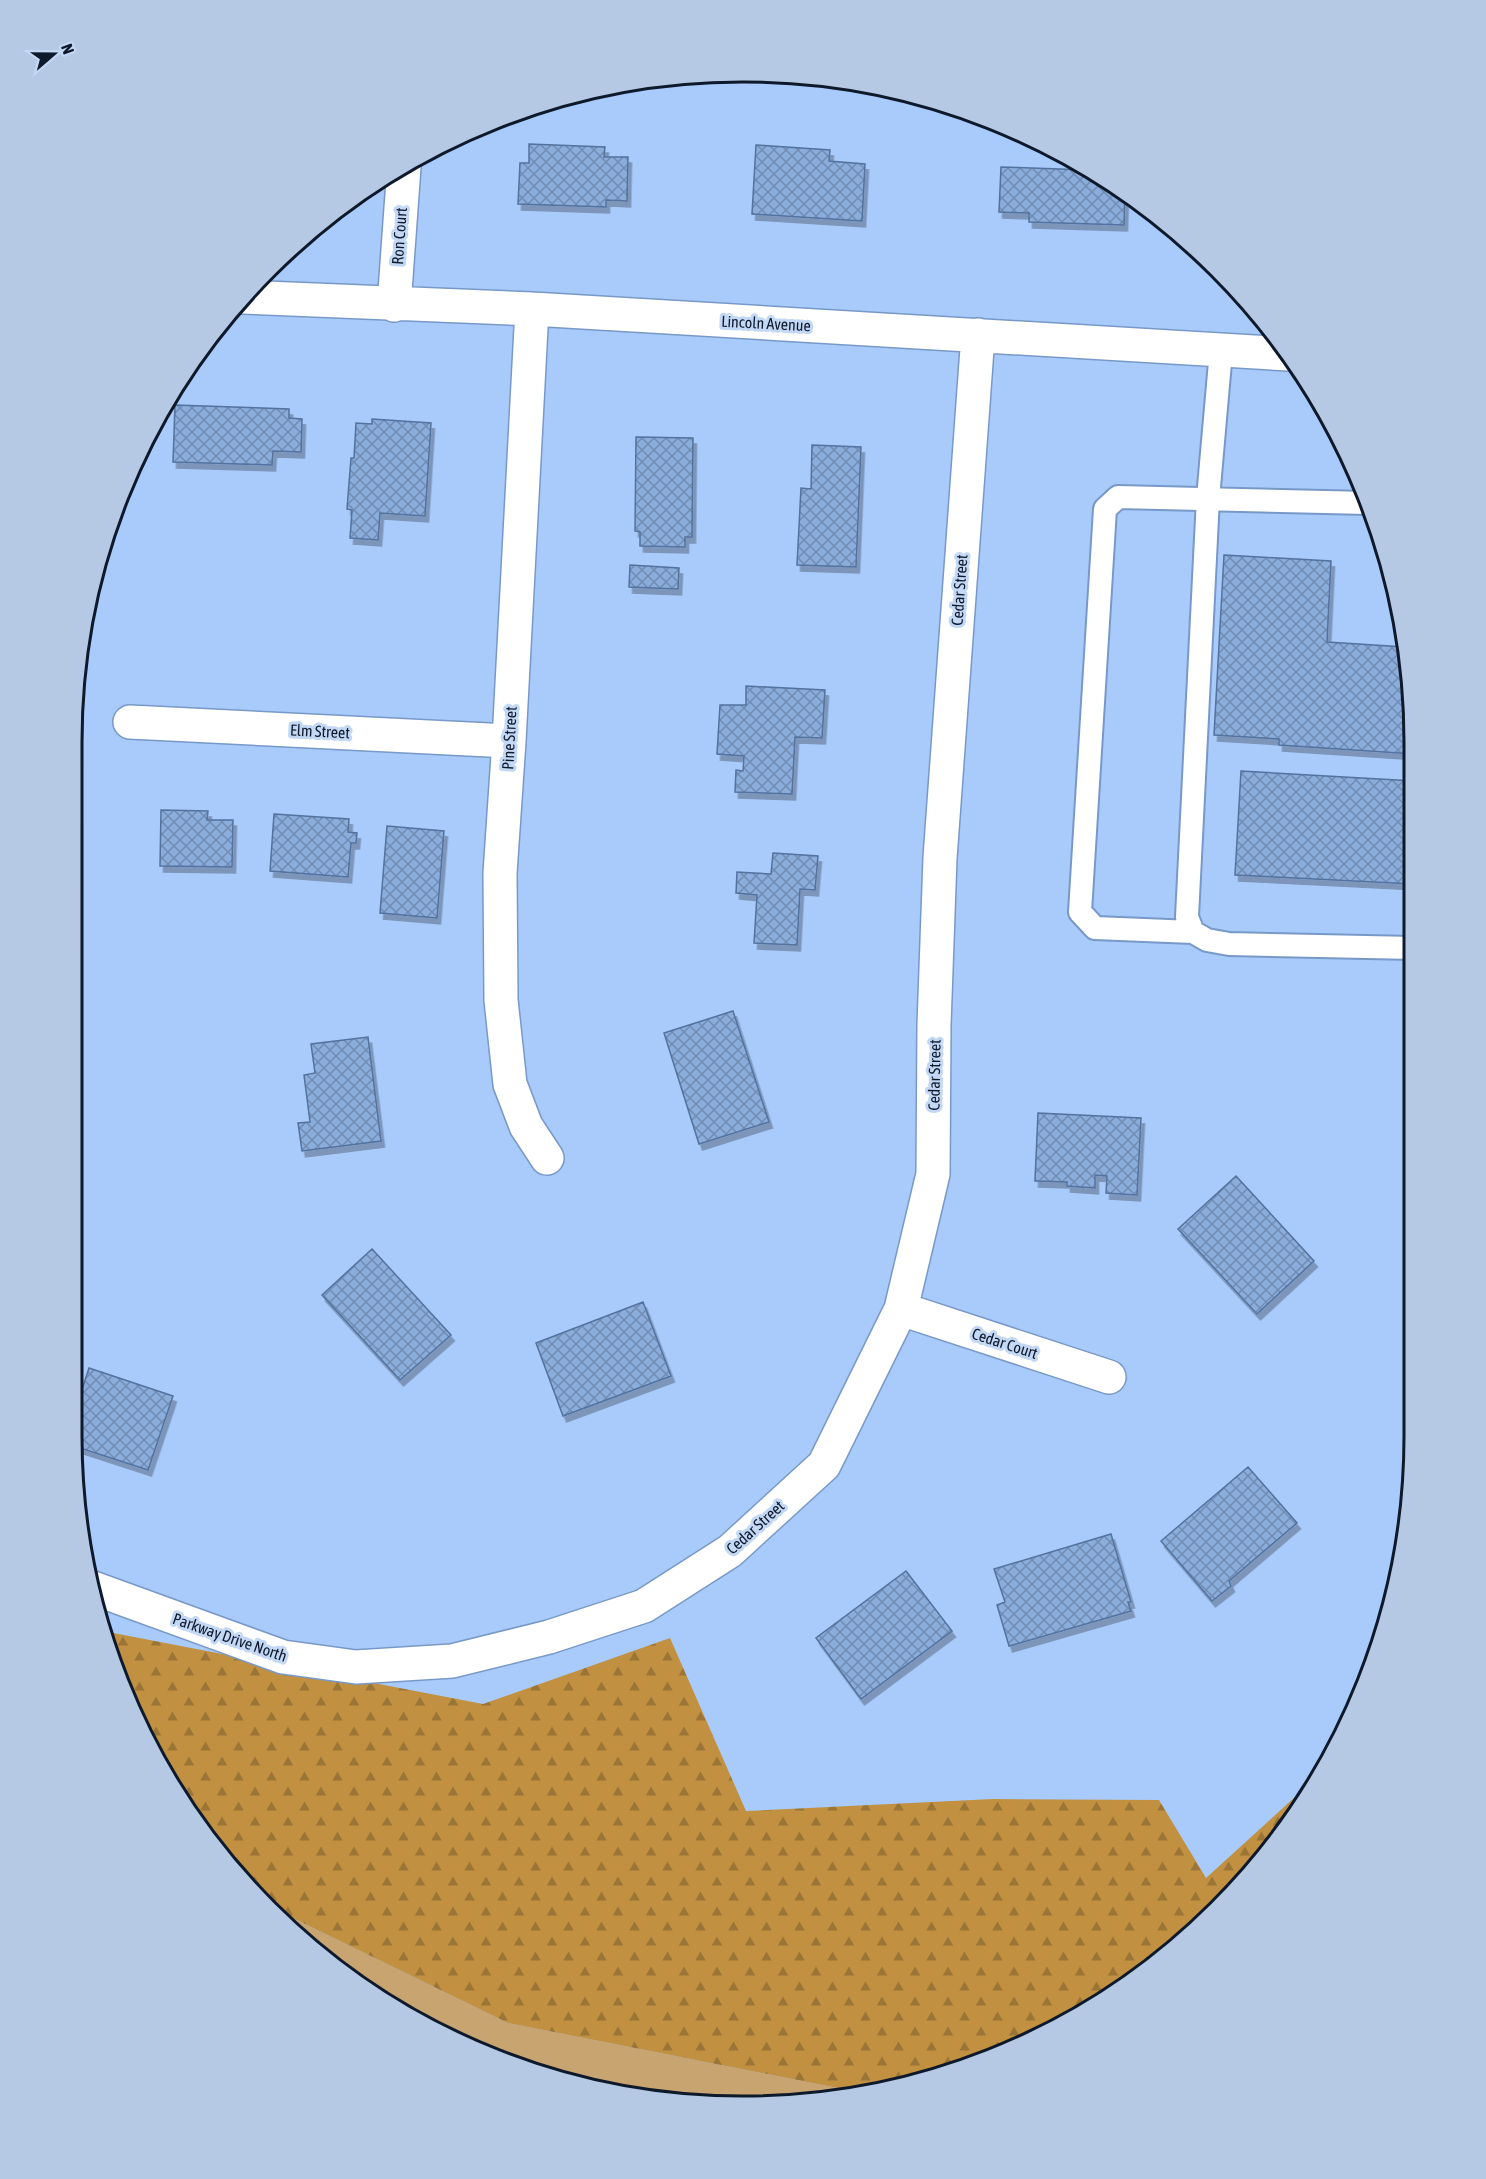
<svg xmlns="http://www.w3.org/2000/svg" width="1486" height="2179" font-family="'Asap Condensed',sans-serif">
  <defs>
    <pattern id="forest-firs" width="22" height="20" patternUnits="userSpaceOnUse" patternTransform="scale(1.5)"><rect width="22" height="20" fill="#c19040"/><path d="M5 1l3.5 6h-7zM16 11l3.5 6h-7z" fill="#9b7536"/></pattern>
    <pattern id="building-cross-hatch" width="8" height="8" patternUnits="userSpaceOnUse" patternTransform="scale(1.5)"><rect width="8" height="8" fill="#8baddc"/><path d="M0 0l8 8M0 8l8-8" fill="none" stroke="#708cb3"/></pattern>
    <filter id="shadow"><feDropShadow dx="3.5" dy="6" stdDeviation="0" flood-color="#0004"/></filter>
  </defs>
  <rect width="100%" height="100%" fill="#a9cbfc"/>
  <path fill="#c7a470" d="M262 1903 508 2023 868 2094 699 2106 590 2088 425 2020 334 1968Z"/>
  <path fill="url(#forest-firs)" d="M1414 1373V1436L1401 1567 1384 1617 1398 1518Z
    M103 1631 483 1704 670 1638 746 1811 993 1799 1159 1800 1206 1878 1317 1777 1276 1844 1218 1910 1078 2017 959 2071 868 2094 508 2023 262 1903 185 1809 108 1651Z"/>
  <path fill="url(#building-cross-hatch)" stroke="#53729e" stroke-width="1.5" filter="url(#shadow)" d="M529 144 605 147 604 157H628L627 201 606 200V207L518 204 520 163H529Z
    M756 145 830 150 829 161 865 164 862 221 752 214Z
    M1001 167 1088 170 1115 185 1125 193 1124 225 1029 222V213L999 212Z
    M175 405 289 409V418L302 419 301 452 273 451 272 465 173 462Z
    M372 419 431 423 425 516 380 513 378 540 350 538 352 510 347 509 351 458H354L356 423 372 424Z
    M636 437 693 438 692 537H685V547L640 546V532L635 531Z
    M812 445 861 447 856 567 797 565 801 488 811 489Z
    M1224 555 1331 561 1327 642 1405 647 1414 754 1279 745V739L1214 735Z
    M630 565 679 568 678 589 629 587Z
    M746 686 825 690 822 738 795 737 792 794 735 792 736 770 743 771 744 756 717 754 720 705H746Z
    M1241 771 1414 781V884L1235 875Z
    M161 810 208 811 207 820H233L232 867 160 866Z
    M274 814 349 819 348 832 357 833 356 843H351L348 877 270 871Z
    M387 826 444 831 437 918 380 913Z
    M773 853 818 856 815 890 800 889 797 945 754 943 757 895 736 893 737 872 771 874Z
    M733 1011 769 1122 699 1144 664 1033Z
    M368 1037 381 1141 302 1151 298 1123 310 1122 304 1075 315 1073 311 1044Z
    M1038 1113 1141 1118 1137 1195 1106 1193 1107 1176 1095 1175V1188L1067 1186V1182L1035 1181Z
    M1236 1176 1314 1261 1257 1314 1178 1229Z
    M372 1249 451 1335 400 1380 322 1295Z
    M643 1302 671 1376 563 1416 536 1343Z
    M89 1368 173 1396 148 1470 77 1447V1405Z
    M1248 1467 1297 1523 1229 1581 1231 1586 1212 1601 1161 1541Z
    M1111 1534 1131 1602H1128L1131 1611 1009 1646 997 1605 1005 1602 994 1569Z
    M906 1571 952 1631 861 1699 816 1638Z"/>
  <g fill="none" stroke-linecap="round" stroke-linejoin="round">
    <defs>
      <path id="lane" d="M1221 351 1208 498 1187 917 1193 932 1207 940 1229 944 1414 948
        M1193 932 1095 928 1080 912 1105 509 1118 497 1368 503"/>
      <path id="street" d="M243 297 532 309 1288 354
        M394 305 404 167
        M532 309 509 741 500 873 501 1000 510 1084 526 1126 547 1158
        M130 722 509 741
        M901 1309 1109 1377
        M93 1588 283 1657 356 1667 452 1661 549 1637 644 1606 730 1551 824 1465 901 1309 933 1174 934 1025 940 858 978 335"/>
    </defs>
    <use href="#lane" stroke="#7899c7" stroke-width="26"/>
    <use href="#street" stroke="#7899c7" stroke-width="36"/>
    <use href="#lane" stroke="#fff" stroke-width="22"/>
    <use href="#street" stroke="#fff" stroke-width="33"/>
  </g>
  <g text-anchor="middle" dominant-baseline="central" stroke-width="6" stroke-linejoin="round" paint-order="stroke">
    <g font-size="16" fill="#0e1a2c" stroke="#c3d8f5">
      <text transform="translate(399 236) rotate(-86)">Ron Court</text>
      <text transform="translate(766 323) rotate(3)">Lincoln Avenue</text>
      <text transform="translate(959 590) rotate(-86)">Cedar Street</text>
      <text transform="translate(320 731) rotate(3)">Elm Street</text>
      <text transform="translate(509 738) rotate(-87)">Pine Street</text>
      <text transform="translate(934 1075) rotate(-89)">Cedar Street</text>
      <text transform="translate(1005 1343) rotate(18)">Cedar Court</text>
      <text transform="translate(755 1527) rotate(-42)">Cedar Street</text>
      <text transform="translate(230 1637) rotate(19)">Parkway Drive North</text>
    </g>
  </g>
  <path d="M0 0H1486V2179H0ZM742 82H744A660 660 0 0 1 1404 742V1436A660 660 0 0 1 744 2096H742A660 660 0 0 1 82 1436V742A660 660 0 0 1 742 82Z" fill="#b5c9e5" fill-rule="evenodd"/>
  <path fill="none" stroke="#0e1a2c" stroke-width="3" d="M742 82H744A660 660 0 0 1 1404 742V1436A660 660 0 0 1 744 2096H742A660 660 0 0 1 82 1436V742A660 660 0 0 1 742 82Z"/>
  <g transform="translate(54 54) rotate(70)" stroke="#c3d8f5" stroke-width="4.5" paint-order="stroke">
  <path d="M0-4.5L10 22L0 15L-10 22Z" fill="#0e1a2c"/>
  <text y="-9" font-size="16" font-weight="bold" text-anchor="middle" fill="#0e1a2c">N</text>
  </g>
</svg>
